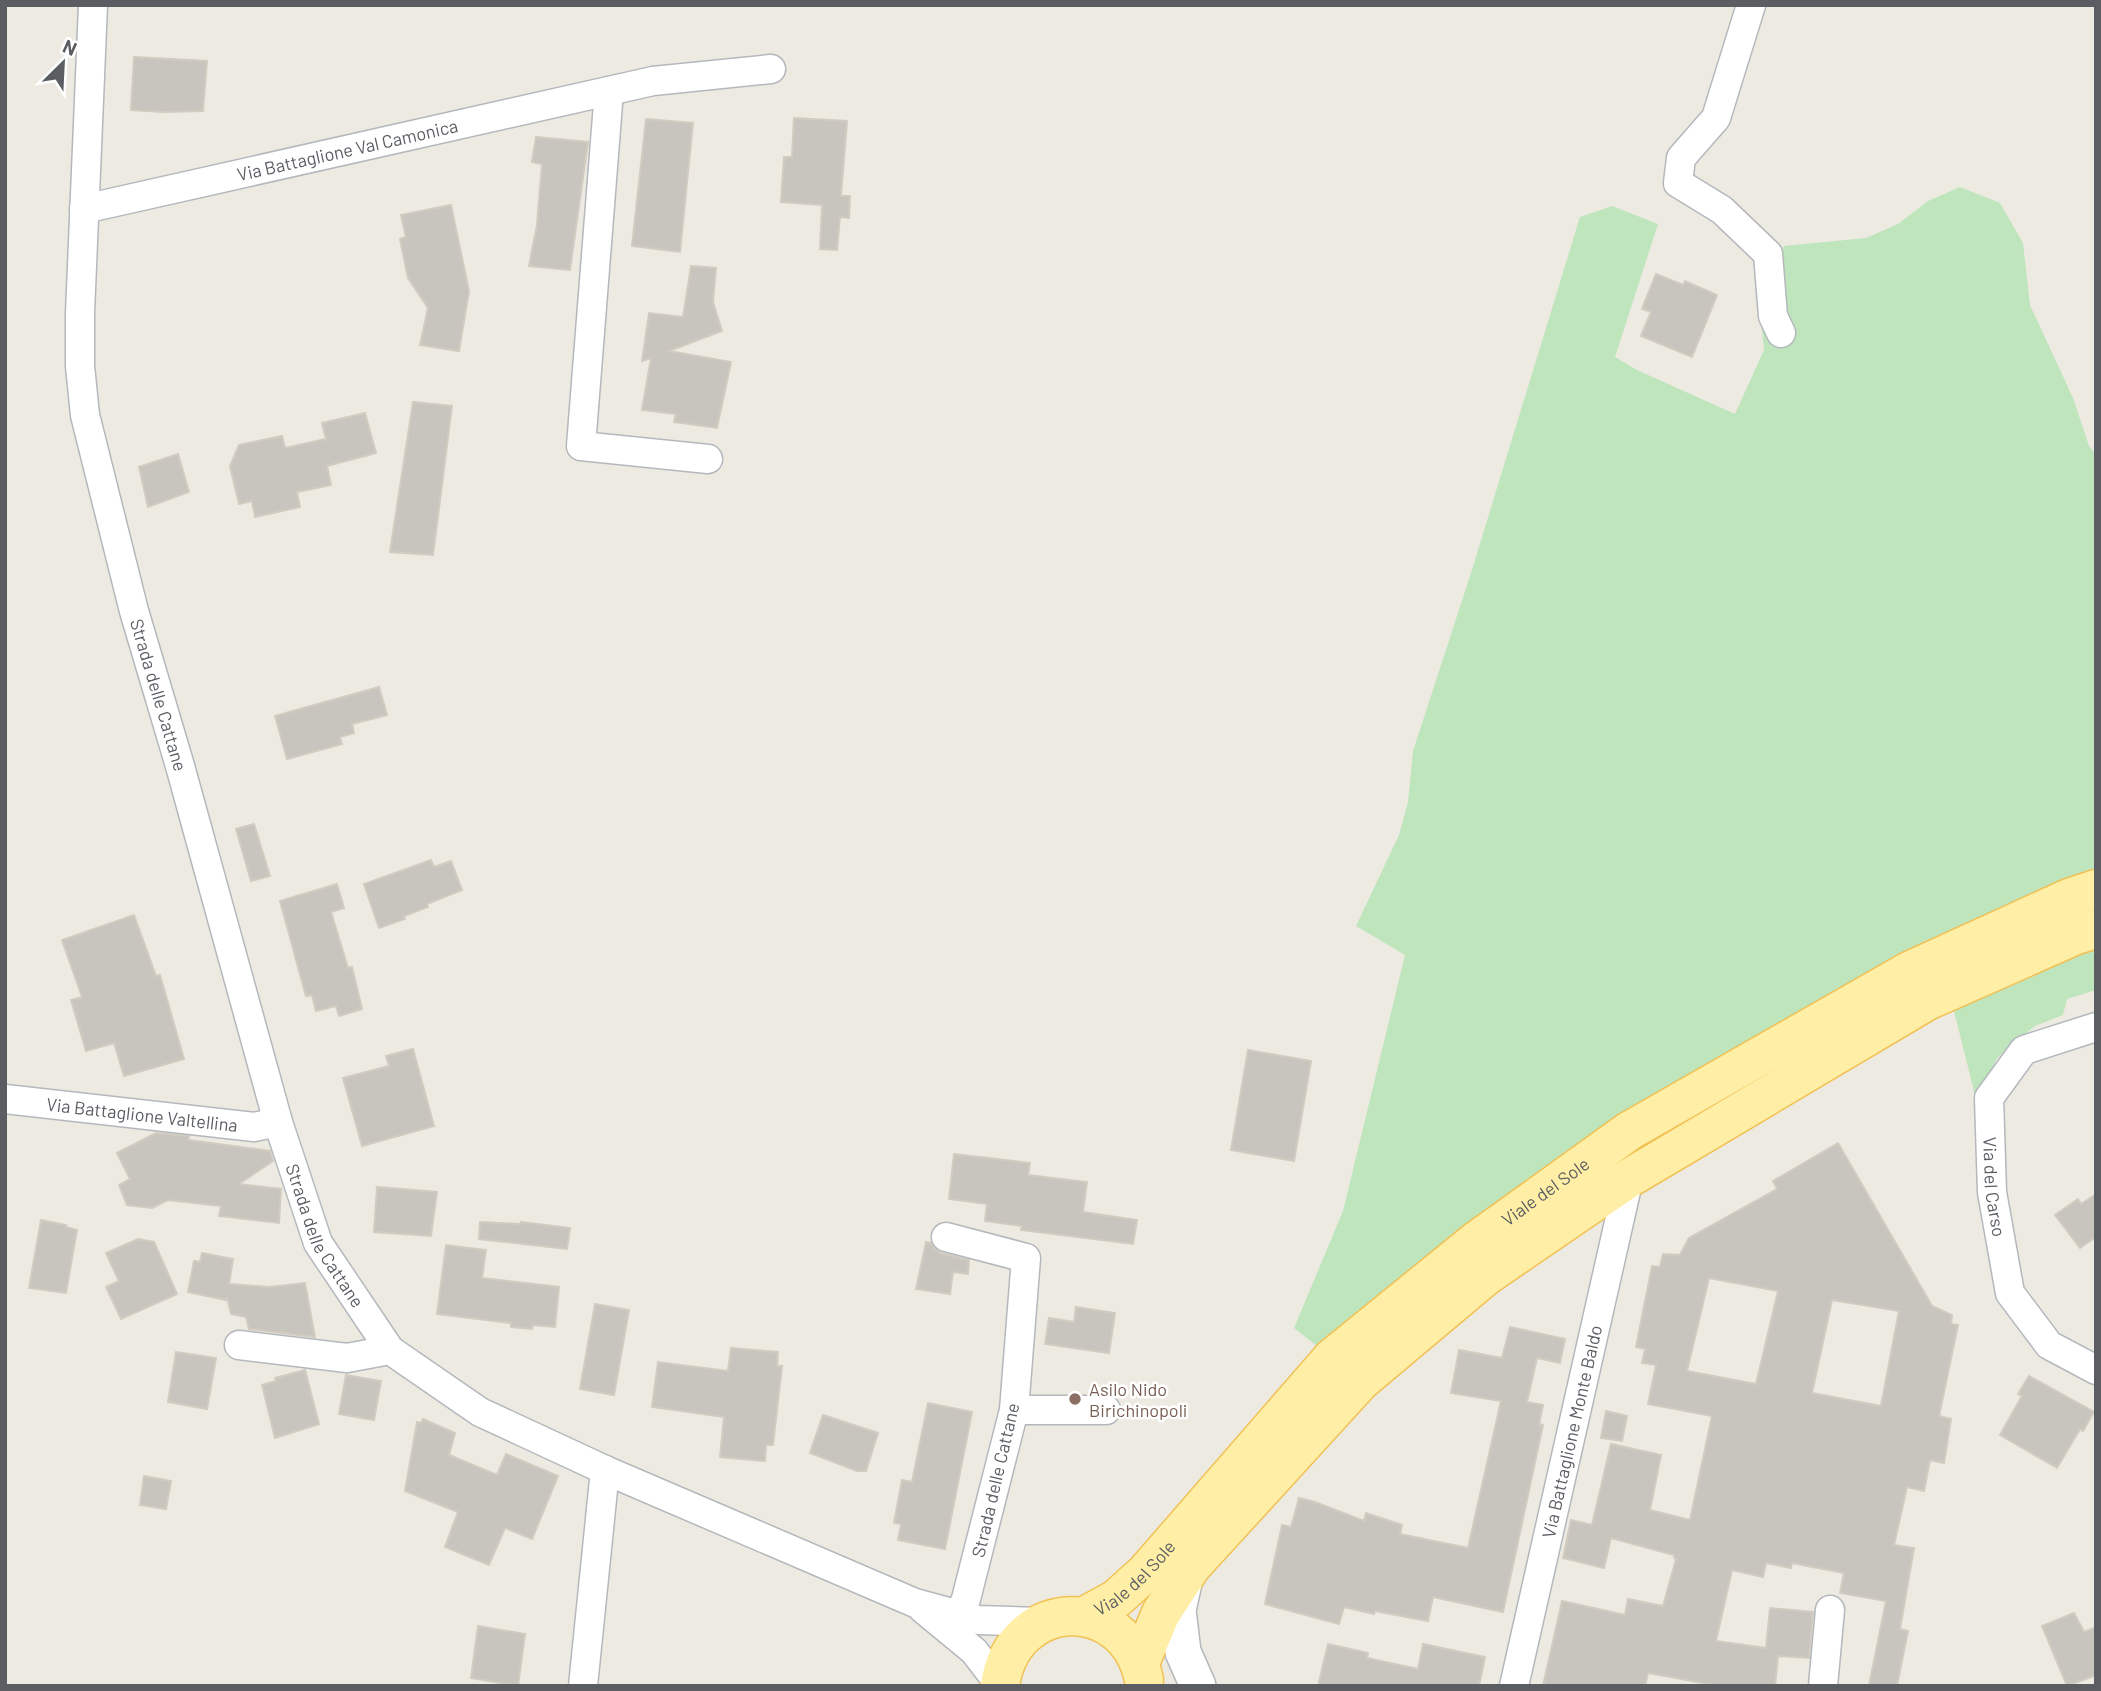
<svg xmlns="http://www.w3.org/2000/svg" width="2101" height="1691" font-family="Barlow,sans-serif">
  <rect width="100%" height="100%" fill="#edeae2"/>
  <path fill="#bfe5bd" d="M1960 187 2000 203 2023 243 2030 305 2073 398 2089 446 2096 455V889L1629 1131 1332 1358 1294 1328 1343 1211 1405 955 1356 926 1399 835 1408 802 1413 751 1471 573 1580 217 1612 206 1658 224 1615 357 1637 370 1735 414 1764 350 1758 292 1784 246 1866 238 1898 224 1928 201Z
    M2096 945V990L2067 999 2063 1015 2035 1026 1997 1058 1976 1099 1953 1007Z"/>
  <path fill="#c8c5bf" stroke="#d2ccc0" stroke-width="2" fill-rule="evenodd" d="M134 57 207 61 203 111 164 112 131 110Z
    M794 118 847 121 841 196H850L849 218 840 217 837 250 820 249 822 205 781 202 784 157H792Z
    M646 119 693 123 680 252 632 246Z
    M536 137 588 142 570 270 529 266 537 225 542 164 532 162Z
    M451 205 469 291 459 351 420 345 428 308 408 278 400 239 406 237 401 215Z
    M691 266 716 268 713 302 722 331 669 351 731 362 717 428 674 422 676 414 642 410 651 358 642 361 649 313 683 317Z
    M1656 274 1683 285 1685 281 1717 295 1692 357 1641 336 1651 312 1642 309Z
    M413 402 452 406 433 555 390 552Z
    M365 413 376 453 327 466 331 485 297 492 300 507 255 517 252 501 239 504 230 466 239 445 282 436 285 448 326 439 322 423Z
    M178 454 189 492 148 507 139 467Z
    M379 687 387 715 352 724 354 733 340 737 342 744 287 759 275 716Z
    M254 824 270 876 251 881 236 829Z
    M431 860 434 867 451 861 462 890 427 904 428 907 404 916 405 919 379 928 364 884Z
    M337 884 344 908 331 912 348 968 352 967 362 1009 339 1016 336 1006 316 1011 312 995 306 996 280 901Z
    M134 915 156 976 160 975 184 1059 124 1076 114 1043 86 1051 71 1000 82 997 62 940Z
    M413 1049 434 1126 362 1146 343 1078 389 1066 386 1056Z
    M1248 1050 1311 1061 1294 1161 1231 1150Z
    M156 1133 189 1136 188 1140 270 1151 273 1161 239 1184 281 1189 279 1223 219 1216 221 1206 168 1200 152 1208 127 1205 119 1185 130 1179 117 1153Z
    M1838 1143 1932 1306 1952 1315 1951 1324 1958 1325 1939 1416 1951 1419 1944 1463 1930 1460 1924 1491 1907 1487 1894 1545 1914 1548 1900 1629 1908 1631 1897 1686H1869L1886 1601 1840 1593 1844 1573 1792 1563 1791 1568 1766 1563 1763 1577 1732 1570 1716 1641 1766 1648 1770 1608 1813 1612 1809 1658 1778 1656 1775 1686H1720L1648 1673 1645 1686H1543L1562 1601 1625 1615 1628 1599 1663 1606 1676 1559 1674 1558V1555L1611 1538 1604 1568 1563 1558 1571 1520 1592 1525 1611 1444 1661 1455 1650 1510 1690 1520 1712 1416 1648 1404 1656 1365 1642 1363 1645 1349 1636 1347 1652 1266 1660 1267 1663 1254 1680 1255 1689 1238 1777 1189 1773 1181ZM1709 1278 1778 1291 1756 1384 1687 1371ZM1832 1300 1899 1311 1881 1406 1812 1393Z
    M954 1154 1030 1163 1028 1175 1087 1182 1083 1212 1137 1220 1133 1244 1021 1230 1022 1226 985 1221 987 1204 949 1199Z
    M377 1187 437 1192 431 1236 374 1232Z
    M2096 1194V1237L2080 1248 2055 1215 2078 1199 2081 1204Z
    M41 1220 66 1225V1227L77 1230 66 1293 29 1288Z
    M480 1222 521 1224V1222L570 1228 567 1249 479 1239Z
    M138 1239 154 1242 177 1294 121 1319 106 1287 119 1281 106 1253Z
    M926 1242 931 1243 935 1249 941 1253 969 1260 968 1274 953 1272 950 1294 916 1289Z
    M446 1245 486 1250 482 1278 559 1287 555 1327 533 1325 532 1329 511 1327V1323L437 1314Z
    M202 1253 233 1259 229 1284 269 1287 305 1283 315 1337 249 1329 246 1317 231 1314 227 1297 226 1300 188 1292 194 1261 200 1262Z
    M595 1304 629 1310 614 1395 580 1389Z
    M1076 1307 1115 1313 1109 1353 1045 1344 1049 1318 1074 1322Z
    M1510 1327 1565 1339 1560 1363 1537 1358 1527 1402 1543 1405 1539 1424 1543 1425 1503 1612 1433 1597 1428 1621 1375 1611 1374 1614 1344 1607 1339 1624 1265 1604 1282 1525 1291 1527 1299 1498 1315 1502 1364 1521 1366 1513 1402 1525 1400 1534 1468 1548 1501 1401 1451 1393 1459 1350 1502 1358Z
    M731 1348 778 1352 777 1366H782L773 1445H766L765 1461 720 1457 724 1417 652 1407 658 1362 728 1371Z
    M176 1352 216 1358 207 1409 168 1402Z
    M305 1370 319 1424 275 1438 262 1385 276 1381 275 1378Z
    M346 1375 381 1381 374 1420 339 1414Z
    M2029 1376 2094 1412 2083 1431 2080 1429 2057 1468 2000 1435 2022 1396 2018 1394Z
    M928 1403 972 1412 945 1549 898 1540 901 1524 894 1523 902 1480 912 1482Z
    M1606 1411 1627 1416 1622 1441 1601 1438Z
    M823 1415 878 1433 866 1471H857L810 1453Z
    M423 1419 455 1433 449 1455 497 1475 506 1454 558 1476 532 1539 505 1528 489 1565 445 1547 458 1512 405 1491 417 1422 421 1423Z
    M144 1476 171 1481 166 1509 140 1505Z
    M2074 1613 2084 1632 2096 1627V1675L2067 1686 2042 1626Z
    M478 1626 525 1634 518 1686 471 1678Z
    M1328 1644 1368 1653 1367 1658 1418 1669 1423 1644 1485 1657 1479 1686H1318Z"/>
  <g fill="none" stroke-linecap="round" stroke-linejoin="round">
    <defs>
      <g id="minor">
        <path id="s1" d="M93 5 80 313V366L85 415 134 611 180 766 278 1122 318 1243 390 1350 480 1412 605 1470 915 1603 978 1620 1044 1622"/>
        <path d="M1751 5 1716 118 1681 158 1678 183 1722 210 1768 254 1773 316 1781 333"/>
        <path d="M609 91 581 446 708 459"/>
        <path id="s2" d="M84 209 653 81 771 69"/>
        <path id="s3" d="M2096 1027 2024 1050 1989 1098 1992 1192 2010 1293 2049 1345 2096 1370"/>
        <path id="s4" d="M5 1099 254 1127 278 1122"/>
        <path d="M946 1237 1026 1258 1014 1410 966 1599 959 1615"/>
        <path d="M239 1345 347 1358 390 1350"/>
        <path d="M1014 1410H1106"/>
        <path d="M923 1609 974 1651 1000 1685"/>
        <path d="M583 1686 605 1470"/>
        <path id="s5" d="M1514 1686 1629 1178"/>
        <path d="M1823 1686 1830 1610"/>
      </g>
      <path id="tertiary" d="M1186 1574 1178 1610 1183 1652 1198 1686"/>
      <g id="primary">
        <path id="s6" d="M1085 1616 1116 1599 1145 1573 1332 1358 1476 1241 1629 1131 1909 971 2069 898 2096 889"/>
        <path d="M1140 1663 1161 1613 1191 1567 1361 1381 1486 1276 1629 1178 1927 1001 2076 935 2096 929"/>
        <path d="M1000 1686C1012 1596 1126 1592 1144 1680"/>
      </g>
    </defs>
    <use href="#minor" stroke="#b4b8bc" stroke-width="31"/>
    <use href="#tertiary" stroke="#b4b8bc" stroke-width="38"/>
    <use href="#primary" stroke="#f2c155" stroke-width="41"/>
    <use href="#minor" stroke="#fff" stroke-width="28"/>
    <use href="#tertiary" stroke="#fff" stroke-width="35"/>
    <use href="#primary" stroke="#ffeea5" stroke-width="38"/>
  </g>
  <circle fill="#8d6e63" stroke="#fff" stroke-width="2.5" cx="1075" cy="1399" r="7"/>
  <g text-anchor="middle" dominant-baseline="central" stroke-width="5" stroke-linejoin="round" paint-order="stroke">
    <g font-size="18" fill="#5a5e63" stroke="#fff">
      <text stroke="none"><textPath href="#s2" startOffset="270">Via Battaglione Val Camonica</textPath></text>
      <text stroke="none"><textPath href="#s1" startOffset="700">Strada delle Cattane</textPath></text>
      <text stroke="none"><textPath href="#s4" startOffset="138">Via Battaglione Valtellina</textPath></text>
      <text stroke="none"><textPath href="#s3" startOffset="224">Via del Carso</textPath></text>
      <text stroke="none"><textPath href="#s6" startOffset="630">Viale del Sole</textPath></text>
      <text stroke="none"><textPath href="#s1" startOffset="1267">Strada delle Cattane</textPath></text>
      <text stroke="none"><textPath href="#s5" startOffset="261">Via Battaglione Monte Baldo</textPath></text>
      <text transform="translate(995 1480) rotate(-77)">Strada delle Cattane</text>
      <text stroke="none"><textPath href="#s6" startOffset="63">Viale del Sole</textPath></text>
    </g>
    <g font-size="18" fill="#785e54" stroke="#fff" text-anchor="start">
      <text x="1089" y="1389">Asilo Nido<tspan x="1089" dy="21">Birichinopoli</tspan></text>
    </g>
  </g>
  <rect width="2101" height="1691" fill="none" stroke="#5a5e63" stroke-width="14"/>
  <g transform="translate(63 63) rotate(24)" stroke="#ffffff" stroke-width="5" paint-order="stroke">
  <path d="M0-5L12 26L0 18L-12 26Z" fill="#5a5e63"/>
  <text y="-10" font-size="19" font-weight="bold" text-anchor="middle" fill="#5a5e63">N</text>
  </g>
</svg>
